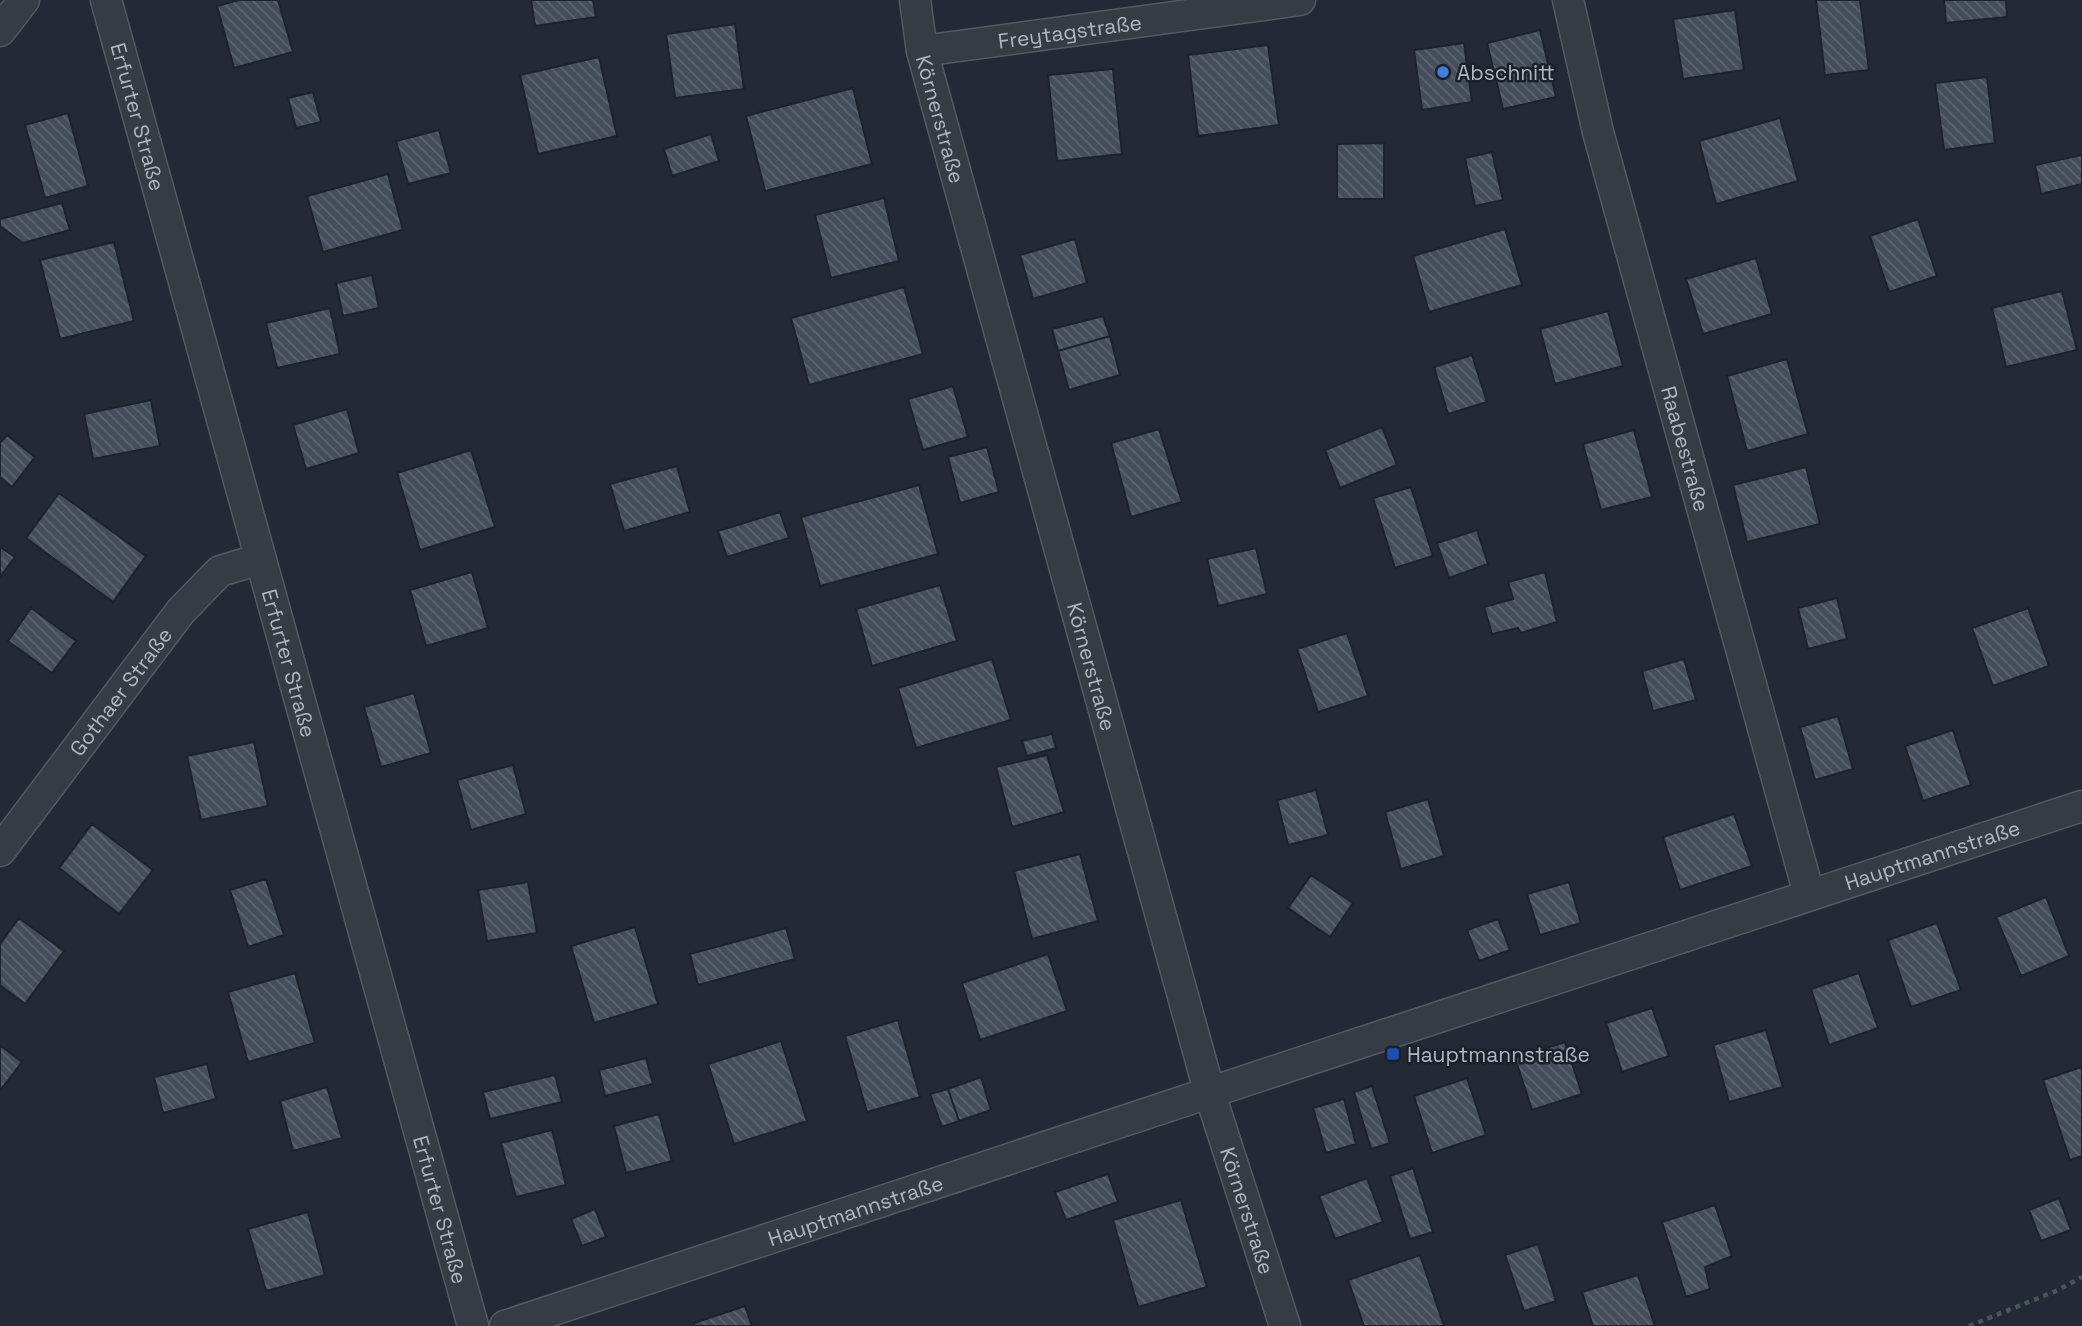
<svg xmlns="http://www.w3.org/2000/svg" width="2082" height="1326" font-family="'Space Grotesk',sans-serif">
  <defs>
    <pattern id="building-back-hatch" width="6" height="6" patternUnits="userSpaceOnUse" patternTransform="scale(1.75)"><rect width="6" height="6" fill="#444d59"/><path d="M-1 5l2 2M0 0l6 6M5-1l2 2" fill="none" stroke="#5c646f"/></pattern>
  </defs>
  <rect width="100%" height="100%" fill="#232a35"/>
  <path fill="url(#building-back-hatch)" stroke="#1d232c" stroke-width="2" d="M239 0H278L293 52 234 68 217 6Z
    M531 0H593L596 17 535 26Z
    M1816 0H1860L1869 70 1825 75Z
    M1944 0H2006L2007 17 1946 23Z
    M1735 10 1744 70 1683 79 1673 19Z
    M735 24 744 89 675 98 666 34Z
    M1540 30 1556 97 1503 109 1487 43Z
    M1464 43 1472 102 1422 110 1414 50Z
    M1268 45 1279 125 1198 136 1188 55Z
    M599 57 617 136 538 154 520 75Z
    M1113 69 1122 154 1057 161 1048 75Z
    M1987 77 1995 143 1944 150 1935 83Z
    M853 88 872 164 765 191 746 116Z
    M313 92 321 122 296 128 288 98Z
    M68 113 88 186 45 198 25 125Z
    M1780 118 1798 181 1716 204 1699 141Z
    M439 130 451 173 408 184 396 141Z
    M711 134 719 161 672 176 664 149Z
    M1384 143V199H1337V144Z
    M1492 152 1503 200 1475 206 1465 158Z
    M2082 155V184L2041 194 2035 165Z
    M388 174 403 230 323 252 307 196Z
    M884 198 899 261 831 278 815 215Z
    M62 203 70 230 23 243 0 226V219Z
    M1918 219 1937 276 1889 292 1870 236Z
    M1505 229 1522 285 1429 312 1413 256Z
    M1075 239 1087 283 1033 299 1020 255Z
    M114 242 134 321 60 339 40 260Z
    M1756 258 1772 314 1703 334 1686 279Z
    M372 275 379 308 343 316 336 283Z
    M904 287 923 354 809 385 791 318Z
    M2062 291 2077 350 2006 367 1992 308Z
    M330 308 340 354 277 368 266 323Z
    M1608 311 1623 366 1555 384 1540 329Z
    M1103 316 1110 336 1058 351 1052 329Z
    M1110 336 1120 375 1069 390 1058 351Z
    M1472 355 1487 402 1448 414 1434 367Z
    M1787 359 1808 434 1747 451 1727 376Z
    M953 386 968 437 923 450 908 399Z
    M151 400 160 446 93 459 84 414Z
    M347 409 359 453 306 469 293 425Z
    M1382 427 1397 465 1340 488 1325 450Z
    M1159 429 1182 502 1131 517 1111 443Z
    M1634 430 1652 497 1601 510 1583 444Z
    M7 435 35 457 12 487 0 477V443Z
    M987 447 999 492 960 503 948 457Z
    M471 450 495 527 420 550 397 473Z
    M677 466 690 512 624 531 610 484Z
    M1806 467 1820 524 1747 542 1733 485Z
    M919 485 938 554 820 586 801 517Z
    M1411 487 1433 556 1395 568 1373 498Z
    M59 493 146 556 113 602 26 538Z
    M780 512 789 538 727 557 718 531Z
    M1477 530 1488 564 1449 578 1437 543Z
    M0 547 15 557 0 577Z
    M1256 548 1267 594 1218 606 1207 559Z
    M472 572 488 628 426 646 410 590Z
    M1545 572 1557 622 1521 633 1518 628 1492 634 1484 607 1513 599 1508 582Z
    M940 585 957 641 872 666 856 609Z
    M1837 598 1847 639 1808 649 1798 608Z
    M31 608 76 641 52 673 8 641Z
    M2028 608 2049 666 1993 686 1972 628Z
    M1347 633 1368 696 1318 712 1297 649Z
    M992 659 1011 720 916 748 898 688Z
    M1684 659 1696 700 1653 711 1642 671Z
    M414 693 431 753 381 767 364 707Z
    M1838 716 1853 769 1815 780 1800 727Z
    M1953 730 1971 785 1923 801 1905 746Z
    M1052 734 1056 748 1027 756 1022 741Z
    M254 742 268 806 201 820 187 756Z
    M1047 755 1064 812 1012 827 996 767Z
    M513 765 526 814 471 830 457 780Z
    M1316 790 1328 835 1288 845 1277 800Z
    M1428 799 1444 856 1401 869 1385 812Z
    M1734 814 1752 866 1680 890 1663 837Z
    M92 824 153 870 119 914 59 868Z
    M1080 854 1098 921 1032 939 1014 871Z
    M1311 875 1353 903 1330 937 1288 908Z
    M266 879 284 935 248 947 230 890Z
    M528 882 537 933 487 941 478 890Z
    M1569 882 1581 923 1540 935 1527 894Z
    M2046 897 2069 956 2021 976 1996 917Z
    M19 918 64 951 25 1004 0 985V944Z
    M1498 919 1510 950 1479 961 1467 930Z
    M1937 923 1961 990 1911 1007 1888 940Z
    M635 927 658 1004 594 1023 571 946Z
    M786 928 795 959 698 985 690 954Z
    M1048 954 1067 1011 980 1040 962 983Z
    M295 973 315 1043 248 1062 228 992Z
    M1859 973 1878 1028 1829 1045 1811 989Z
    M1652 1008 1669 1056 1622 1072 1606 1023Z
    M898 1020 920 1097 867 1112 845 1036Z
    M1766 1030 1783 1087 1729 1102 1713 1045Z
    M781 1041 807 1121 734 1144 708 1064Z
    M1565 1042 1582 1094 1532 1110 1515 1058Z
    M0 1045 22 1062 0 1091Z
    M646 1058 653 1084 605 1096 599 1070Z
    M207 1064 216 1099 163 1113 154 1077Z
    M2082 1067V1156L2070 1160 2043 1080Z
    M555 1075 562 1102 490 1119 483 1092Z
    M981 1077 991 1110 959 1121 948 1089Z
    M1467 1078 1486 1135 1432 1153 1414 1096Z
    M1372 1086 1390 1143 1371 1149 1354 1092Z
    M327 1087 342 1138 293 1151 280 1101Z
    M948 1089 959 1121 942 1127 930 1094Z
    M1344 1099 1356 1144 1326 1153 1313 1108Z
    M659 1114 672 1161 626 1173 614 1126Z
    M552 1130 566 1185 516 1197 501 1143Z
    M1413 1168 1433 1232 1410 1239 1390 1176Z
    M1108 1174 1118 1202 1066 1220 1055 1192Z
    M1367 1178 1383 1222 1335 1239 1319 1196Z
    M2059 1198 2071 1230 2041 1241 2029 1210Z
    M1181 1200 1207 1287 1138 1307 1113 1220Z
    M1715 1205 1732 1256 1705 1267 1710 1289 1686 1297 1662 1222Z
    M595 1209 606 1237 582 1246 571 1219Z
    M308 1212 325 1275 266 1291 248 1229Z
    M1538 1244 1556 1301 1524 1311 1505 1255Z
    M1420 1255 1444 1326H1364L1348 1280Z
    M1638 1275 1655 1326H1593L1582 1292Z
    M745 1306 752 1326H695L694 1323Z"/>
  <g fill="none" stroke-linecap="round" stroke-linejoin="round">
    <defs>
      <g id="minor">
        <path id="s1" d="M106 0 473 1326"/>
        <path id="s2" d="M915 0 922 51 1210 1094 1285 1326"/>
        <path id="s3" d="M1568 0 1598 132 1809 894"/>
        <path d="M0 31 24 0"/>
        <path id="s4" d="M922 51 1300 0"/>
        <path id="s5" d="M0 851 181 611 220 571 260 559"/>
        <path id="s6" d="M505 1326C1031 1153 1555 976 2082 806"/>
      </g>
    </defs>
    <use href="#minor" stroke="#535a63" stroke-width="33"/>
    <path stroke="#465558" stroke-width="4.5" stroke-dasharray="5 5" stroke-linecap="butt" d="M1969 1326 2056 1291 2082 1277"/>
    <use href="#minor" stroke="#363c46" stroke-width="30"/>
  </g>
  <circle fill="#3f7fe0" stroke="#1b212a" stroke-width="2.5" cx="1443" cy="72" r="7"/>
  <rect fill="#1a4fb4" stroke="#1b212a" stroke-width="2.5" x="1386" y="1047" width="14" height="14" rx="3.5"/>
  <g text-anchor="middle" dominant-baseline="central" stroke-width="5" stroke-linejoin="round" paint-order="stroke">
    <g font-size="21" fill="#b0b7c2" stroke="#1b212a">
      <text stroke="none"><textPath href="#s4" startOffset="149">Freytagstraße</textPath></text>
      <text stroke="none"><textPath href="#s1" startOffset="121">Erfurter Straße</textPath></text>
      <text stroke="none"><textPath href="#s2" startOffset="122">Körnerstraße</textPath></text>
      <text stroke="none"><textPath href="#s3" startOffset="464">Raabestraße</textPath></text>
      <text stroke="none"><textPath href="#s1" startOffset="688">Erfurter Straße</textPath></text>
      <text stroke="none"><textPath href="#s2" startOffset="690">Körnerstraße</textPath></text>
      <text stroke="none"><textPath href="#s5" startOffset="200">Gothaer Straße</textPath></text>
      <text stroke="none"><textPath href="#s6" startOffset="1503">Hauptmannstraße</textPath></text>
      <text stroke="none"><textPath href="#s1" startOffset="1255">Erfurter Straße</textPath></text>
      <text stroke="none"><textPath href="#s2" startOffset="1256">Körnerstraße</textPath></text>
      <text stroke="none"><textPath href="#s6" startOffset="369">Hauptmannstraße</textPath></text>
    </g>
    <g font-size="21" fill="#b0b7c2" stroke="#1b212a" text-anchor="start">
      <text x="1457" y="72">Abschnitt</text>
      <text x="1407" y="1054">Hauptmannstraße</text>
    </g>
  </g>
</svg>
